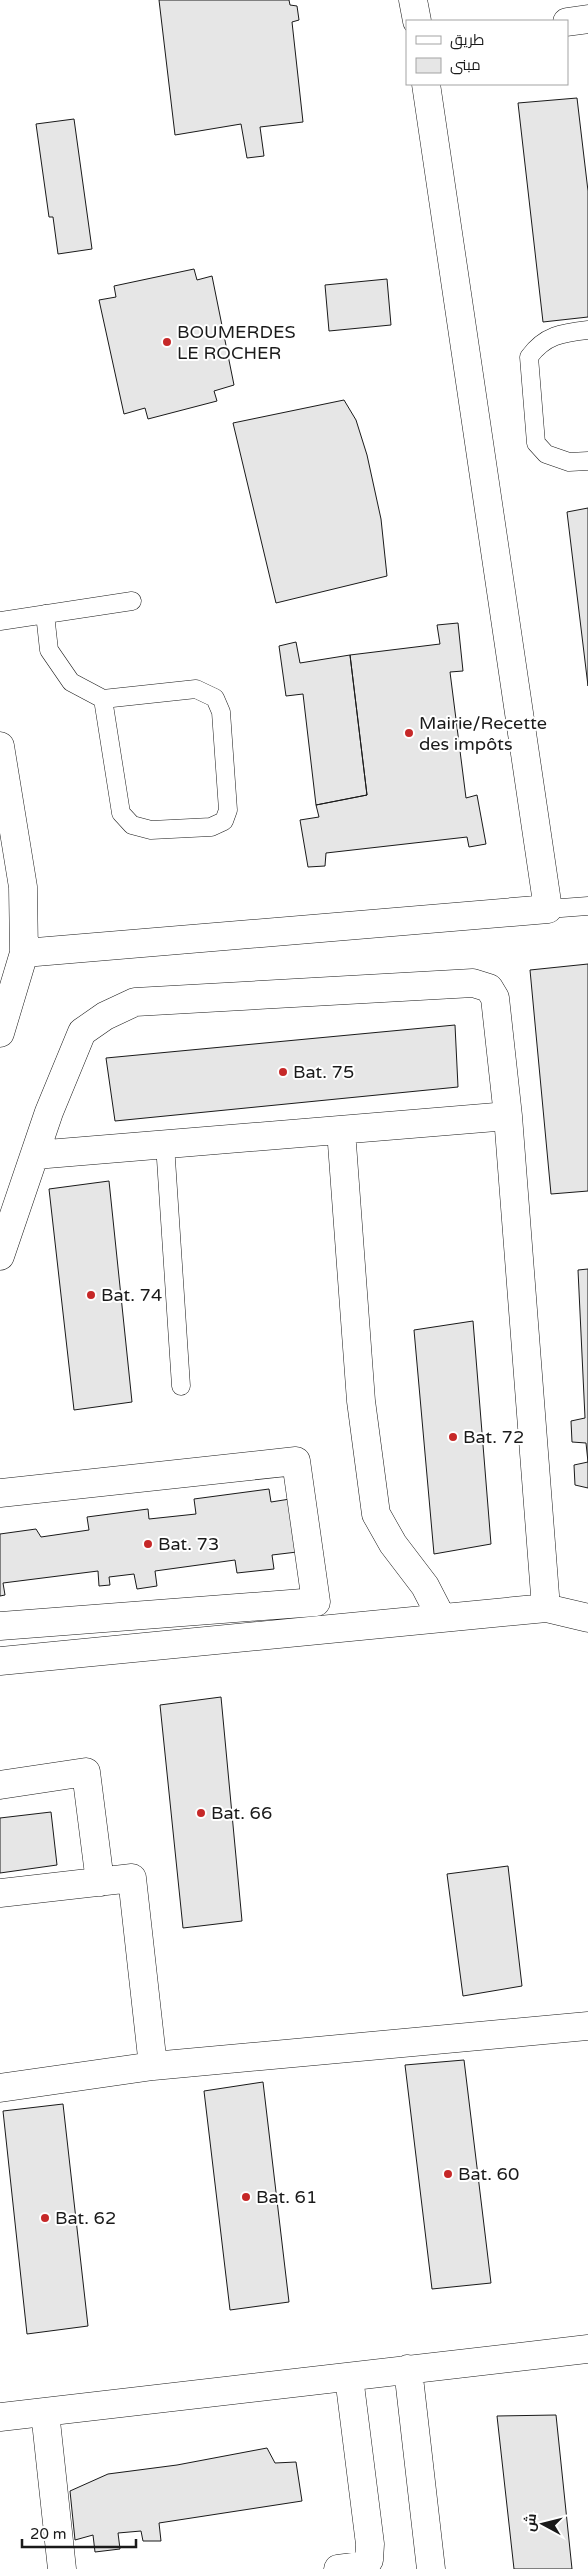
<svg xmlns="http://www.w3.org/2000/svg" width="588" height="2569" font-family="'Varela Round',Cairo,sans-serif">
  <rect width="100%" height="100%" fill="#fff"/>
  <path fill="#e6e6e6" stroke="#1a1a1a" d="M159 0H289L290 5 297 6 299 20 292 22 303 122 260 127 264 156 247 158 241 124 175 135Z
    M577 98 588 191V317L543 322 518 103Z
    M74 119 92 249 58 254 53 217H49L36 124Z
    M194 269 197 280 212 276 234 385 214 391 217 401 148 419 145 408 124 414 99 300 116 297 114 286Z
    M387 279 391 325 329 331 325 285Z
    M344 400 356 420 367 455 381 519 387 576 276 603 233 423Z
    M588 508V686L567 512Z
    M458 623 463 671 450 672 466 798 477 795 486 844 469 847 467 837 326 853 325 866 308 867 300 820 319 817 316 805 367 795 350 655 440 644 437 625Z
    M296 642 300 663 350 655 367 795 316 805 303 694 286 696 279 646Z
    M588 964V1191L551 1194 530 970Z
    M455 1025 458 1087 115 1121 106 1058Z
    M109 1181 132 1402 74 1410 49 1189Z
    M588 1269V1488L575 1485 574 1465 588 1462 586 1443 572 1442 571 1421 585 1418 578 1270Z
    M473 1321 491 1544 434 1554 414 1330Z
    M269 1489 271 1502 290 1499 297 1552 272 1555 274 1569 237 1573 235 1560 155 1571 157 1586 137 1589 134 1574 109 1577 110 1585 99 1586 98 1571 3 1583 5 1595 0 1596V1534L36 1529 41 1537 89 1530 87 1517 148 1509 149 1519 196 1514 194 1499Z
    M221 1697 242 1921 183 1928 160 1705Z
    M51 1812 57 1865 0 1873V1818Z
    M508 1866 522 1986 463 1996 447 1874Z
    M464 2060 491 2283 432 2289 405 2065Z
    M263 2082 289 2302 230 2310 204 2091Z
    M63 2104 88 2326 27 2334 3 2111Z
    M556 2415 572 2569H514L497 2416Z
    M267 2448 275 2463 296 2462 302 2501 159 2523 161 2541H143L141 2531 118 2533 120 2549 95 2552 93 2535 75 2540 70 2491 108 2474 177 2465Z"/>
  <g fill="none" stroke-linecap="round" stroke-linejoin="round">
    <defs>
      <path id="service" d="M588 330C562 333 545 335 529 357L536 443 546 454 569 462 588 461
        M45 614 49 650 71 682 103 699 121 813 132 825 151 830 211 827 224 821 228 810 221 712 215 698 196 689 103 699
        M0 621 132 601
        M548 909 588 906
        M165 1144 181 1386"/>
      <path id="minor" d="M413 0 417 21
        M567 22 588 19
        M0 746 23 887 24 953 0 1033
        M24 953 548 909 426 84
        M341 1130 361 1401 376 1514 393 1544 425 1586 441 1617
        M35 1155 508 1116
        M0 1256 49 1112 82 1032 105 1016 135 1002 473 983 489 988 495 998 508 1116 546 1608
        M0 1493 296 1461 316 1602 0 1626
        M0 1661 546 1608 588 1618
        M0 1785 86 1772 100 1882
        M0 1893 132 1878 153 2066
        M0 2088 153 2066 588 2026
        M408 2369 431 2569
        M45 2412 62 2569
        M0 2417 588 2349
        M338 2569 361 2566 369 2560 370 2544 349 2377"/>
    </defs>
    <use href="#service" stroke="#1a1a1a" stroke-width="19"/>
    <use href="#minor" stroke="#1a1a1a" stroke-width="29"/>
    <use href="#service" stroke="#fff" stroke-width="18"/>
    <use href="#minor" stroke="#fff" stroke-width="28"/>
  </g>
  <g fill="#c62828" stroke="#fff" stroke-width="2">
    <circle cx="167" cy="342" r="5"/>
    <circle cx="409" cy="733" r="5"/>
    <circle cx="283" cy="1072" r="5"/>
    <circle cx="91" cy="1295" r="5"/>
    <circle cx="453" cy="1437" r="5"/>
    <circle cx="148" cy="1544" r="5"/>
    <circle cx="201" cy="1813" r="5"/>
    <circle cx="448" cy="2174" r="5"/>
    <circle cx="246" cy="2197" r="5"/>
    <circle cx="45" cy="2218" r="5"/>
  </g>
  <g text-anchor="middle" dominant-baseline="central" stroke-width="4" stroke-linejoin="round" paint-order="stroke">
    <g font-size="18" fill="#1a1a1a" stroke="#fff" text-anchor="start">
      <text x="177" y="332">BOUMERDES<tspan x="177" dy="21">LE ROCHER</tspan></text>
      <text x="419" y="723">Mairie/Recette<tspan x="419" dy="21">des impôts</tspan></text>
      <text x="293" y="1072">Bat. 75</text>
      <text x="101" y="1295">Bat. 74</text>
      <text x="463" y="1437">Bat. 72</text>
      <text x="158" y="1544">Bat. 73</text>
      <text x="211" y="1813">Bat. 66</text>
      <text x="458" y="2174">Bat. 60</text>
      <text x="256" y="2197">Bat. 61</text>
      <text x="55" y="2218">Bat. 62</text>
    </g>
  </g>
  <rect x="406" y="20" width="162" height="65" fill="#ffffff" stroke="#a3a3a3"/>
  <rect x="416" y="36" width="25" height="8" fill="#ffffff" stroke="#a3a3a3"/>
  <text x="450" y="45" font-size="15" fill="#1a1a1a">طريق</text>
  <rect x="416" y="58" width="25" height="15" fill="#e6e6e6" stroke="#a3a3a3"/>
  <text x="450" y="70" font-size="15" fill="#1a1a1a">مبنى</text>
  <g transform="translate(543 2524) rotate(277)" stroke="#ffffff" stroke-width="4" paint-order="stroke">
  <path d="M0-4L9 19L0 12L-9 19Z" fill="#1a1a1a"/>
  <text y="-8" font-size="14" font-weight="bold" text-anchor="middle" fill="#1a1a1a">ش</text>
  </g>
  <path d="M22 2539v8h114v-8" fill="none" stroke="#1a1a1a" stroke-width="2.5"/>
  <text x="30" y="2539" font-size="15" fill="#1a1a1a" stroke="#ffffff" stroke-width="4" paint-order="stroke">20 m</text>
</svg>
